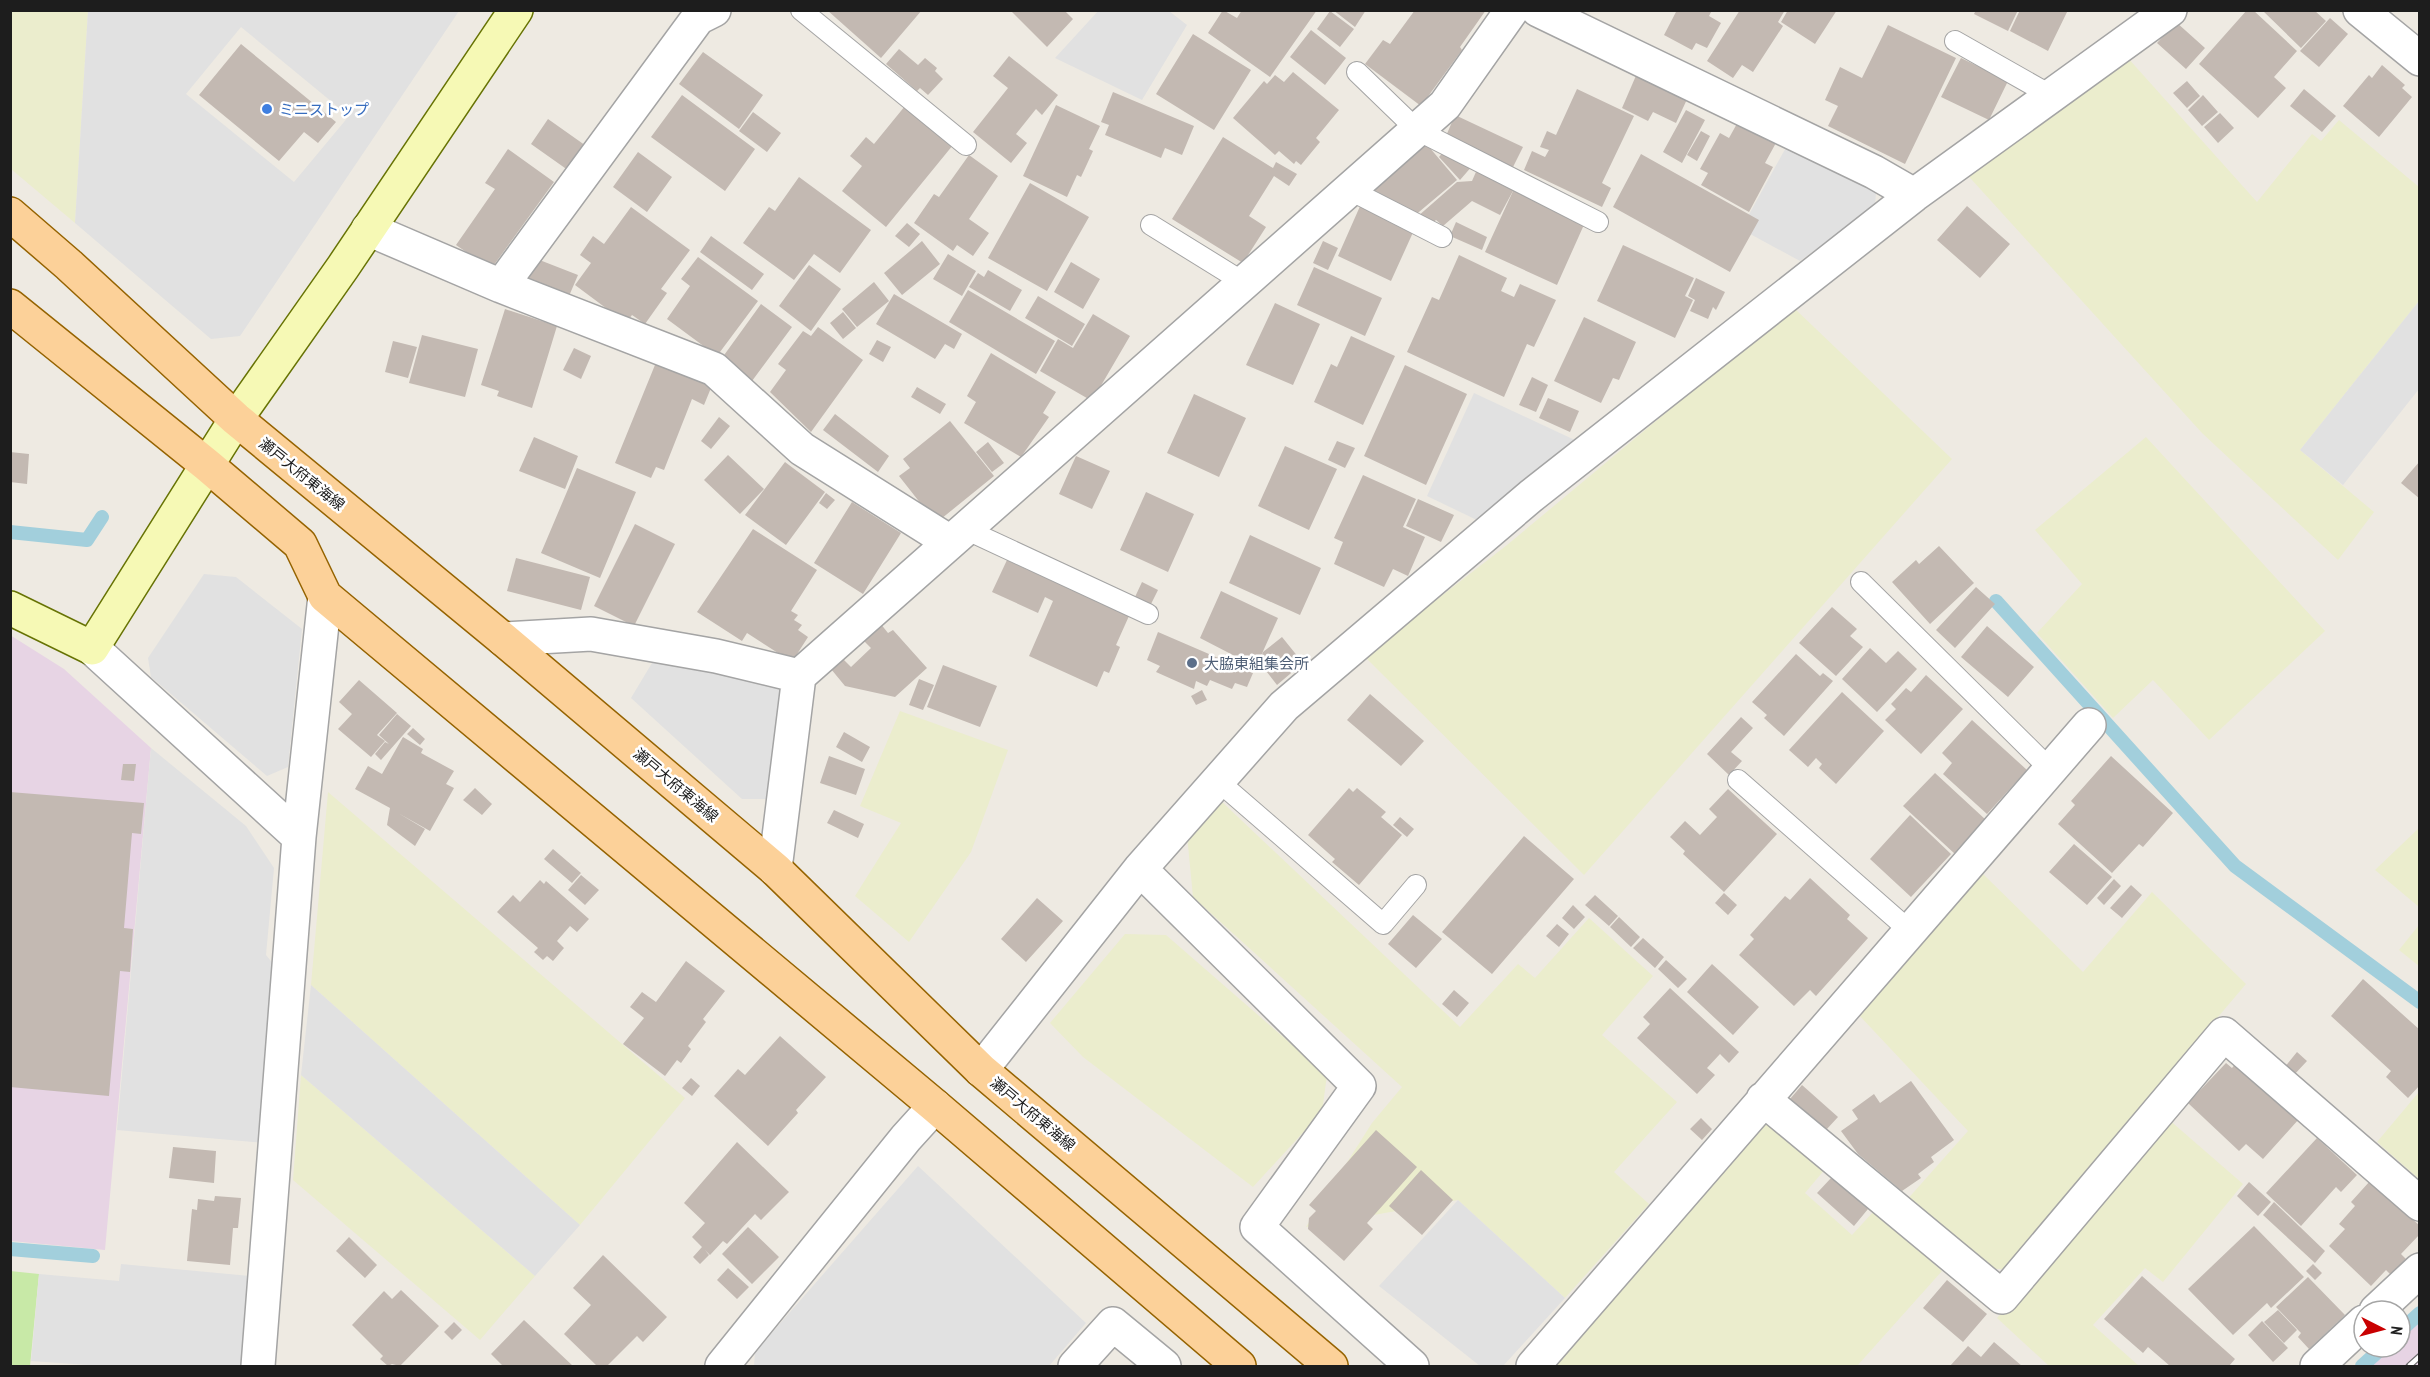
<svg xmlns="http://www.w3.org/2000/svg" width="2430" height="1377" font-family="'PT Sans Narrow','Noto Sans JP',sans-serif">
  <rect width="100%" height="100%" fill="#eeeae2"/>
  <path fill="#e7d4e4" d="M10 635 64 669 151 748 105 1250 11 1241Z
    M2419 1318V1366H2367L2388 1347H2400V1336Z"/>
  <path fill="#ebedcd" d="M11 10 88 11 75 223 11 169Z
    M2127 57 2257 202 2312 134 2321 141 2339 120 2419 187V301L2300 450 2374 512 2338 560 2202 433 1962 169Z
    M1793 307 1952 459 1584 875 1364 656 1507 545Z
    M2146 437 2325 631 2209 740 2153 680 2113 718 2037 633 2082 584 2035 530Z
    M900 711 1008 750 971 852 909 942 855 896 901 823 860 806Z
    M328 792 685 1098 580 1225 311 985Z
    M1220 800 1460 1027 1518 964 1535 978 1589 918 1653 976 1602 1035 1677 1102 1614 1172 1649 1204 1565 1298 1458 1200 1306 1227 1372 1123 1402 1087 1193 897 1187 835Z
    M2419 828V907L2375 870Z
    M1983 874 2083 972 2152 892 2246 984 2004 1269H1984L1905 1202 1968 1131 1857 1013Z
    M2419 925V966L2399 950Z
    M1125 934 1166 935 1327 1075 1322 1112 1253 1187 1083 1057 1050 1023Z
    M301 1075 535 1276 480 1340 293 1180Z
    M2419 1092V1179L2377 1142Z
    M2167 1118 2243 1184 2163 1282 2145 1268 2093 1325 2139 1366H2049L1997 1318Z
    M1760 1123 1778 1125 1826 1168 1805 1193 1852 1235 1874 1211 1942 1271 1857 1366H1550Z"/>
  <path fill="#c8e9a7" d="M10 1271 39 1274 30 1366H11Z"/>
  <path fill="#e1e1e1" fill-rule="evenodd" d="M1099 10 1169 11 1187 25 1142 100 1055 58Z
    M88 11V10L459 11 240 336 211 339 75 223ZM241 27 349 116 294 182 186 94Z
    M1789 142 1876 192 1875 206 1800 261 1741 229Z
    M2419 301V389L2343 485 2300 450Z
    M1474 393 1577 441 1481 522 1427 496Z
    M204 574 236 577 302 629 288 767 267 776 151 677 148 658Z
    M658 653 775 675 784 695 766 799H742L631 698Z
    M151 748 246 826 274 868 266 955 279 971 264 1143 117 1130Z
    M311 985 580 1225 535 1276 301 1075Z
    M918 1166 1086 1323 1049 1366H754L755 1352Z
    M1458 1200 1565 1298 1503 1366H1480L1379 1286Z
    M121 1264 250 1276 242 1366H101L31 1361 39 1274 119 1281Z"/>
  <g fill="none" stroke-linecap="round" stroke-linejoin="round">
    <path stroke="#a2cfdc" stroke-width="14" d="M10 532 87 540 102 517
      M1996 601 2235 866 2420 1002
      M10 1249 93 1256
      M2400 1331 2420 1313
      M2362 1366 2383 1347"/>
  </g>
  <path fill="#c3b9b2" d="M827 10H922L881 58Z
    M1010 10H1064L1073 19 1047 47Z
    M1223 10 1237 18 1242 10H1317L1270 77 1208 33Z
    M1333 10H1366L1355 27Z
    M1415 10H1486L1460 47 1462 50 1421 106 1365 64 1383 40 1390 44Z
    M1677 10H1712L1709 16 1721 23 1707 48 1696 43 1692 50 1664 35Z
    M1740 10H1785L1778 22 1783 26 1753 72 1742 65 1733 78 1707 61Z
    M1788 10H1837L1815 44 1781 22Z
    M1976 10H2018L2008 31 1974 14Z
    M2020 10H2068L2048 51 2010 31Z
    M2247 10H2253L2297 51 2274 77 2286 88 2258 118 2199 64Z
    M2262 10H2314L2326 21 2301 48Z
    M1330 11 1354 29 1340 47 1317 29Z
    M2330 18 2348 34 2319 67 2300 51Z
    M2176 22 2205 48 2186 69 2157 43Z
    M1888 25 1956 58 1905 164 1828 126 1838 106 1825 100 1840 67 1862 78Z
    M1311 30 1346 58 1325 85 1290 57Z
    M1193 34 1251 70 1214 130 1156 94Z
    M241 44 336 122 318 143 304 132 279 161 199 95Z
    M899 49 918 65 925 58 937 68 935 71 943 79 928 95 920 88 917 91 886 64Z
    M703 52 763 95 739 129 679 84Z
    M1009 56 1058 95 1042 115 1036 109 1016 134 1027 143 1011 163 973 132 1008 88 993 76Z
    M1961 58 2008 81 1989 120 1941 97Z
    M2382 65 2405 85 2402 88 2412 97 2379 137 2343 106 2369 75 2372 78Z
    M1638 71 1689 95 1676 123 1653 112 1648 121 1622 108Z
    M1293 72 1339 110 1316 138 1320 142 1301 165 1296 161 1294 164 1279 151 1275 155 1233 118 1264 81 1267 84 1275 75 1284 82Z
    M2187 81 2200 96 2187 108 2173 93Z
    M1577 89 1634 116 1602 183 1611 188 1602 207 1524 170 1532 151 1545 157 1549 150 1540 147 1547 131 1556 135Z
    M2304 89 2336 116 2322 132 2290 106Z
    M1113 92 1194 126 1182 155 1165 148 1161 158 1105 135 1109 125 1101 122Z
    M682 95 755 149 725 191 651 137Z
    M2203 95 2218 112 2202 126 2188 110Z
    M1056 105 1100 126 1089 149 1093 151 1081 177 1077 175 1067 197 1023 176Z
    M905 106 953 145 886 227 842 191 862 166 850 156 866 137 874 144Z
    M1686 110 1705 120 1682 163 1663 152Z
    M753 112 781 133 767 152 739 131Z
    M2220 113 2234 128 2218 143 2204 127Z
    M1455 115 1523 147 1513 167 1446 136Z
    M548 119 589 148 572 173 531 144Z
    M1739 120 1777 141 1765 163 1773 167 1749 212 1701 185 1708 173 1700 169 1720 133 1729 138Z
    M1701 131 1710 136 1697 161 1687 155Z
    M1223 137 1273 168 1276 162 1297 174 1289 186 1274 176 1249 216 1266 227 1243 263 1172 219Z
    M1424 141 1457 180 1413 217 1369 189Z
    M508 149 554 182 491 269 456 245 495 189 485 183Z
    M1444 151 1473 165 1460 180 1439 157Z
    M638 152 672 177 647 212 613 187Z
    M1641 154 1759 220 1730 272 1613 207Z
    M969 155 998 176 969 219 989 233 973 256 957 245 953 251 914 223 934 194 939 197Z
    M1479 165 1587 218 1557 285 1485 252 1514 189 1500 215 1472 201 1443 226 1436 220 1427 228 1417 217 1457 182 1472 181Z
    M799 177 871 230 840 273 814 254 794 280 743 243 769 207 775 211Z
    M1030 183 1089 217 1047 291 988 258Z
    M1361 204 1415 228 1391 281 1338 256Z
    M1967 206 2010 244 1980 278 1937 240Z
    M631 207 690 250 661 289 667 293 645 324 632 315 626 323 575 285 591 263 580 255 593 236 604 244Z
    M1456 222 1487 237 1482 250 1450 236Z
    M907 223 920 234 909 247 895 236Z
    M711 236 764 274 752 290 700 252Z
    M922 241 940 264 902 295 884 273Z
    M1323 241 1338 248 1328 270 1313 263Z
    M1623 245 1694 278 1685 296 1693 300 1675 338 1597 301Z
    M948 254 976 271 962 296 933 279Z
    M1459 255 1507 278 1501 291 1514 297 1520 284 1556 300 1534 347 1527 344 1504 397 1407 352 1432 297 1439 300Z
    M698 257 758 301 717 356 667 319 690 286 681 279Z
    M537 259 578 275 566 303 518 284Z
    M1071 262 1100 279 1083 309 1054 292Z
    M809 265 841 289 811 331 779 306Z
    M1314 267 1382 298 1365 336 1297 305Z
    M988 270 1022 290 1010 311 969 287 978 273 984 277Z
    M1696 278 1725 292 1716 310 1713 307 1708 319 1690 311 1695 300 1688 296Z
    M874 282 889 301 857 327 842 309Z
    M968 290 1055 341 1036 374 949 322Z
    M894 294 962 334 954 349 945 344 935 359 876 324Z
    M1038 296 1085 324 1072 346 1025 318Z
    M1275 303 1320 324 1293 385 1246 365Z
    M761 304 792 327 752 381 722 358Z
    M505 309 557 326 532 408 497 396 499 391 481 385Z
    M843 312 856 328 843 339 830 323Z
    M1093 314 1130 336 1092 401 1040 371 1058 339 1073 348Z
    M1584 317 1636 342 1619 380 1613 378 1601 403 1554 381Z
    M818 327 863 360 811 432 770 392 786 370 778 364 803 331 811 336Z
    M422 335 478 349 465 397 409 383Z
    M1351 336 1395 356 1363 425 1314 402 1331 364 1337 367Z
    M877 340 891 347 883 362 869 354Z
    M393 341 417 347 408 378 385 372Z
    M574 348 591 356 581 379 563 370Z
    M991 353 1056 392 1043 413 1049 417 1021 457 964 423 976 402 967 396Z
    M657 360 713 383 704 405 692 399 664 470 656 467 651 478 615 463Z
    M1405 365 1467 394 1426 485 1364 456Z
    M1532 377 1548 385 1536 412 1519 405Z
    M917 387 946 404 940 414 911 397Z
    M1194 394 1246 418 1219 477 1167 453Z
    M1548 398 1579 411 1570 432 1539 418Z
    M835 414 889 456 878 472 823 430Z
    M719 417 730 426 711 449 701 441Z
    M950 421 994 476 936 523 899 476 910 468 903 459Z
    M534 437 578 456 565 489 519 471Z
    M1337 441 1355 448 1345 468 1328 460Z
    M988 442 1004 463 992 472 976 452Z
    M1285 446 1337 469 1309 530 1258 506Z
    M10 452 29 454 27 484 10 482Z
    M728 455 764 489 740 514 704 480Z
    M1076 456 1110 471 1092 509 1059 494Z
    M2420 461V499L2401 483Z
    M785 462 825 492 786 545 745 515Z
    M577 468 636 492 600 578 541 553Z
    M1363 475 1416 499 1403 527 1425 537 1408 576 1393 569 1384 587 1334 564 1343 542 1334 538Z
    M1146 492 1194 514 1168 572 1120 550Z
    M826 493 835 500 827 509 819 503Z
    M1418 499 1454 515 1441 542 1406 526Z
    M852 502 901 533 863 594 814 563Z
    M635 524 675 544 634 626 594 606Z
    M753 529 817 570 791 611 798 615 794 620 802 625 798 630 808 637 792 662 747 633 742 641 697 612Z
    M1250 535 1321 568 1300 615 1229 583Z
    M1939 546 1974 583 1930 624 1892 582 1916 560 1919 564Z
    M516 558 590 577 581 610 507 591Z
    M1007 560 1129 616 1116 645 1120 647 1109 673 1104 671 1097 687 1029 656 1053 601 1045 597 1038 613 992 592Z
    M1142 582 1158 590 1151 604 1135 597Z
    M1976 587 1995 604 1955 648 1936 630Z
    M1221 591 1278 618 1256 667 1200 638Z
    M1832 607 1857 629 1850 636 1863 647 1836 676 1799 643Z
    M880 623 888 633 893 630 927 668 895 697 845 686 831 669 843 659 851 667 871 648 862 639Z
    M1987 626 2034 667 2008 697 1961 657Z
    M1158 632 1253 673 1247 687 1235 683 1232 689 1210 680 1207 686 1196 681 1194 689 1156 672 1160 666 1147 660Z
    M1282 637 1303 663 1277 685 1259 662 1263 652Z
    M1870 648 1886 663 1898 651 1917 669 1877 712 1842 679Z
    M1796 654 1820 676 1823 673 1833 681 1784 736 1764 718 1767 715 1752 702Z
    M943 665 997 686 980 727 927 707Z
    M1926 675 1963 709 1921 754 1885 720 1896 709 1891 704 1906 688 1911 692Z
    M919 679 934 685 923 710 909 705Z
    M359 680 397 713 377 735 385 741 371 757 338 729 352 714 339 702Z
    M1202 690 1207 700 1196 705 1191 696Z
    M1842 692 1884 731 1836 784 1819 768 1822 764 1816 758 1808 767 1789 750Z
    M1370 694 1424 741 1401 766 1347 720Z
    M397 714 411 726 381 760 375 754 385 742 389 744 379 735Z
    M1741 717 1753 728 1731 752 1742 761 1729 775 1707 754Z
    M1972 720 2027 770 1987 814 1943 774 1952 763 1942 753Z
    M413 728 425 739 420 745 407 734Z
    M844 732 870 747 862 762 836 747Z
    M403 737 423 749 421 753 454 771 446 784 454 788 430 831 398 813 425 829 415 846 387 825 390 808 355 789 368 766 382 774Z
    M829 756 865 769 856 795 820 783Z
    M2111 756 2173 813 2143 847 2139 844 2112 873 2058 824 2075 805 2071 801Z
    M123 764H136L134 781 121 780Z
    M1935 773 1986 820 1955 854 1903 806Z
    M475 788 492 804 482 815 463 800Z
    M1349 788 1353 792 1357 788 1386 812 1381 817 1402 835 1359 885 1332 862 1335 859 1308 835Z
    M1728 789 1777 834 1724 892 1683 854 1685 851 1670 837 1685 821 1700 835 1717 817 1709 809Z
    M10 792 144 803 141 834 132 833 124 928 133 929 130 972 120 971 109 1096 10 1087Z
    M834 810 864 824 858 838 827 823Z
    M1910 815 1951 854 1911 897 1870 859Z
    M1400 817 1414 829 1407 837 1393 825Z
    M1524 836 1574 879 1492 974 1442 932Z
    M2074 844 2112 877 2087 905 2049 872Z
    M553 849 581 873 572 883 544 859Z
    M581 875 599 890 585 905 568 890Z
    M1810 878 1850 915 1847 919 1868 938 1816 996 1810 990 1794 1006 1739 955 1754 939 1750 935 1785 896 1790 900Z
    M2114 879 2121 886 2104 905 2097 898Z
    M540 880 544 884 546 881 589 919 577 932 570 926 557 941 564 948 553 961 547 956 543 960 534 952 538 948 497 912 513 895 520 902Z
    M2131 885 2142 895 2122 918 2110 908Z
    M1724 893 1737 905 1728 915 1715 903Z
    M1595 895 1618 916 1609 926 1585 905Z
    M1037 898 1063 921 1026 962 1001 939Z
    M1573 905 1585 917 1574 929 1562 918Z
    M1413 915 1442 939 1416 968 1388 944Z
    M1619 917 1640 937 1631 947 1610 927Z
    M1557 924 1569 934 1559 947 1546 936Z
    M1643 938 1664 957 1655 968 1633 948Z
    M1666 960 1687 979 1678 988 1658 969Z
    M686 961 725 991 703 1019 706 1022 688 1046 691 1049 681 1063 677 1060 665 1076 623 1044 644 1018 630 1007 642 992 656 1002Z
    M1712 964 1759 1007 1733 1035 1687 992Z
    M2363 979 2420 1030V1085L2408 1098 2386 1077 2391 1071 2331 1016Z
    M1670 988 1739 1052 1729 1063 1720 1054 1707 1068 1715 1075 1697 1094 1637 1038 1650 1024 1643 1017Z
    M1454 990 1469 1003 1457 1017 1442 1004Z
    M780 1036 826 1077 796 1110 798 1113 768 1146 714 1096 738 1069 745 1075Z
    M2297 1052 2307 1061 2293 1076 2284 1068Z
    M2237 1062 2299 1119 2263 1159 2246 1144 2239 1151 2188 1103 2226 1063 2232 1068Z
    M691 1078 700 1086 692 1096 682 1088Z
    M1911 1081 1954 1140 1931 1157 1934 1162 1918 1174 1921 1178 1902 1191 1858 1154 1841 1131 1858 1119 1852 1110 1874 1094 1880 1103Z
    M1802 1085 1838 1117 1826 1130 1790 1099Z
    M1701 1118 1712 1129 1702 1140 1690 1129Z
    M1376 1130 1417 1167 1367 1223 1373 1229 1344 1261 1308 1229 1309 1218 1316 1211 1309 1205Z
    M2317 1138 2357 1175 2341 1192 2336 1187 2301 1226 2266 1193Z
    M737 1142 789 1192 761 1220 755 1214 727 1244 723 1241 710 1255 705 1250 709 1255 700 1264 693 1257 702 1247 692 1237 705 1223 684 1203Z
    M173 1147 216 1151 214 1183 169 1178Z
    M1421 1170 1453 1200 1422 1235 1389 1206Z
    M1832 1177 1868 1209 1854 1226 1817 1193Z
    M2370 1181 2420 1226V1234L2401 1254 2406 1259 2391 1275 2386 1270 2371 1286 2329 1246 2345 1229 2339 1224 2355 1206 2351 1202Z
    M2249 1182 2271 1202 2258 1216 2237 1196Z
    M215 1196 241 1198 238 1228H233L230 1265 187 1261 192 1209 197 1210 198 1199 214 1201Z
    M2274 1202 2325 1251 2315 1263 2263 1215Z
    M2254 1226 2304 1277 2271 1308 2267 1303 2233 1335 2188 1289Z
    M748 1227 779 1257 752 1284 722 1254Z
    M349 1237 377 1265 365 1278 336 1251Z
    M603 1255 667 1317 643 1342 637 1336 607 1366H597L564 1334 591 1305 573 1288Z
    M2313 1264 2322 1273 2315 1280 2306 1271Z
    M728 1268 749 1287 737 1299 717 1280Z
    M2142 1276 2235 1359 2229 1366H2170L2148 1347 2143 1353 2104 1319Z
    M2308 1277 2345 1315 2309 1349 2298 1337 2301 1333 2276 1307Z
    M1947 1280 1987 1314 1963 1342 1923 1308Z
    M401 1290 439 1326 400 1366 392 1364 388 1366 380 1359 383 1356 352 1325 384 1291 392 1299Z
    M2278 1310 2297 1330 2284 1343 2264 1322Z
    M524 1320 573 1366H503L491 1354Z
    M2262 1321 2288 1348 2273 1362 2248 1335Z
    M454 1322 462 1330 452 1340 444 1332Z
    M1994 1342 2022 1366H1950L1968 1346 1981 1357Z"/>
  <g fill="none" stroke-linecap="round" stroke-linejoin="round">
    <defs>
      <path id="lane" d="M801 10 966 145
        M1955 41 2052 96
        M1357 72 1417 130 1598 222
        M1348 189 1442 237
        M1151 225 1243 282
        M965 529 1148 614
        M1861 582 2050 769
        M1738 780 1910 931
        M1218 781 1383 924 1416 885"/>
      <path id="street" d="M1538 10 1874 172 1914 195
        M2360 10 2420 59
        M368 229 501 286 714 369 802 449 950 542
        M501 286 698 18 714 10
        M503 639 591 634 716 656 799 676 1445 105 1512 10
        M92 648 299 837 258 1366
        M299 837 325 596
        M775 869 799 676
        M1140 869 1359 1086 1257 1227 1412 1366
        M981 1070 1140 869 1284 706 1531 496 1914 195 2170 10
        M1763 1099 2002 1297 2224 1034 2420 1204
        M2376 1311 2420 1270
        M722 1366 906 1138 935 1106
        M1075 1366 1113 1324 1164 1366
        M1533 1366 2089 725
        M2317 1366 2364 1322"/>
      <path id="secondary" d="M10 608 92 648 236 419 343 267 516 10"/>
      <path id="primary" d="M10 214 69 265 236 419 503 639 775 869 981 1070 1331 1366
        M10 306 207 465 300 544 325 596 935 1106 1239 1366"/>
    </defs>
    <use href="#lane" stroke="#a4a4a4" stroke-width="22"/>
    <use href="#street" stroke="#a4a4a4" stroke-width="36"/>
    <use href="#secondary" stroke="#677304" stroke-width="36"/>
    <use href="#primary" stroke="#956300" stroke-width="36"/>
    <use href="#lane" stroke="#fff" stroke-width="20"/>
    <use href="#street" stroke="#fff" stroke-width="33"/>
    <use href="#secondary" stroke="#f6f9b5" stroke-width="33"/>
    <use href="#primary" stroke="#fcd199" stroke-width="33"/>
    <defs>
      <path id="rail" d="M2409 1366 2420 1356"/>
    </defs>
    <use href="#rail" stroke="#6b6b6b" stroke-width="7"/>
    <use href="#rail" stroke="#fff" stroke-width="4.5" stroke-dasharray="14" stroke-linecap="butt"/>
  </g>
  <circle fill="#3f7fe0" stroke="#fff" stroke-width="2" cx="267" cy="109" r="6"/>
  <circle fill="#5c6f8a" stroke="#fff" stroke-width="2" cx="1192" cy="663" r="6"/>
  <g text-anchor="middle" dominant-baseline="central" stroke-width="5" stroke-linejoin="round" paint-order="stroke">
    <g font-size="15" fill="#366cbe" stroke="#fff" text-anchor="start">
      <text x="279" y="109">ミニストップ</text>
    </g>
    <g font-size="15" fill="#1d1d1d" stroke="#fff">
      <text transform="translate(302 474) rotate(39)">瀬戸大府東海線</text>
      <text transform="translate(676 785) rotate(40)">瀬戸大府東海線</text>
      <text transform="translate(1033 1114) rotate(40)">瀬戸大府東海線</text>
    </g>
    <g font-size="15" fill="#4e5e75" stroke="#fff" text-anchor="start">
      <text x="1204" y="663">大脇東組集会所</text>
    </g>
  </g>
  <rect width="2430" height="1377" fill="none" stroke="#1d1d1d" stroke-width="24"/>
  <g transform="translate(2382 1329) rotate(96)"><circle r="28" fill="#ffffff" stroke="#a5a5a5" stroke-width="1.5"/>
  <path d="M0-4.5L10 22L0 15L-10 22Z" fill="#c90001"/>
  <text y="-9" font-size="16" font-weight="bold" text-anchor="middle" fill="#1d1d1d">N</text>
  </g>
</svg>
